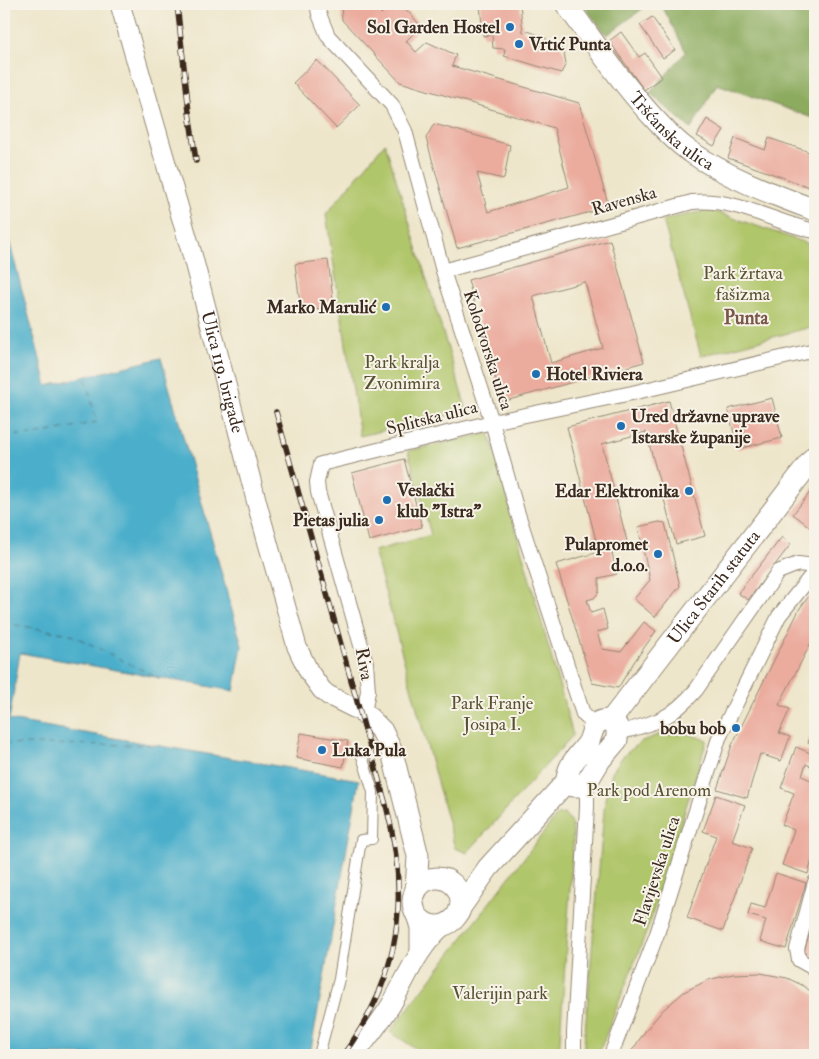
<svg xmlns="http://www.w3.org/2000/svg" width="819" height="1059" font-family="'IM FELL Double Pica',serif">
  <rect width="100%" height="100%" fill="#f7f3e8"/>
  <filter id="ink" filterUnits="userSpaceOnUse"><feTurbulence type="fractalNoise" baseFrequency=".02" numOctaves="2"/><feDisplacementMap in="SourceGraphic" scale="10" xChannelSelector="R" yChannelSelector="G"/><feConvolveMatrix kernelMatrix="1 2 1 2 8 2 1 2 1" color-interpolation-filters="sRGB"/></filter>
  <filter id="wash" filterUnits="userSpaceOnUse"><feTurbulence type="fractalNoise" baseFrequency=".0096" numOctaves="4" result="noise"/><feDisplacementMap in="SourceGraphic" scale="20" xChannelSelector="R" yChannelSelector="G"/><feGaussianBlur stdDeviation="1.12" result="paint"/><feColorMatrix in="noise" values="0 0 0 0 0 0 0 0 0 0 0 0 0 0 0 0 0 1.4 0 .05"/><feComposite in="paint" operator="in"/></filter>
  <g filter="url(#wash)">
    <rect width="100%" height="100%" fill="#eee6cb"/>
    <path fill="#b0c66b" stroke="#767844" d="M385 143 467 411 360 436 326 214Z
      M710 210 815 246V326L701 356 663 220Z
      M489 433 573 735 467 853 455 848 374 551 431 535 408 451Z
      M686 733 707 740 648 928 598 1055H583L605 799 612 772 623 756 642 741 658 735Z
      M564 814C574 821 573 832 573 843L559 1055H426L390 1032 557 815Z"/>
    <path fill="#8cab5f" stroke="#646a3e" d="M582 4H649L607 35Z
      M661 4H815V119L717 84 691 129 650 93 686 52Z"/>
    <path fill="#4cafcb" stroke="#446c74" d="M4 221 47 386 161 358 242 646 234 691 20 653 9 720 359 780 310 1055H4Z"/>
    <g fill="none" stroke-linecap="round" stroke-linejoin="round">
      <path stroke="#41595b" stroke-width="1" stroke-dasharray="6 5" stroke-linecap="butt" d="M4 435H33L97 422 85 377
        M4 623 70 634 160 679
        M4 741 10 744 156 745"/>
    </g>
    <g id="blocks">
      <path fill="#ebac9e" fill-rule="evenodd" d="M341 4H380L381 14 392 4H401L421 26 406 41 416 52 427 42 456 55 452 66 579 103 609 207 457 248 426 138 434 124 510 145 504 179 477 173 488 212 569 187 554 128 400 82 342 20Z
        M480 4H520L523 32 528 31 546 38V40L559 45 564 52 566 64 561 73 504 56 505 49 493 48 492 35 483 36Z
        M652 17 675 50 663 58 640 25Z
        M621 32 639 57 645 53 662 77 644 90 609 41Z
        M317 60 360 105 336 128 293 83Z
        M707 119 724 130 714 146 697 136Z
        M735 138 765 150 769 138 815 154V189L728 158Z
        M610 240 644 362 502 402 468 280ZM585 282 603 348 551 363 533 296Z
        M328 260 334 307 301 312 295 264Z
        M772 398 782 438 738 449 728 409Z
        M669 401 705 536 676 544 646 432 602 444 628 545 611 549 617 574 599 578V592L594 598 587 600 591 613 603 609 608 629 597 632 602 649 621 652 644 622 656 631 634 662 618 688 592 683 556 564 599 552 567 427Z
        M404 459 422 527 369 541 352 473Z
        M815 486V531L793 514Z
        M659 522 665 523 680 586 655 617 634 599 650 580 638 527Z
        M782 537 791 544 748 600 738 593Z
        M815 588V635L779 705 790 709 779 733 790 737 781 761 760 754 747 798 717 789 732 745 800 608Z
        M815 724V746L808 743Z
        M301 733 348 741 343 767 296 758Z
        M796 747 815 755V768L806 764 802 776 815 782V850L808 874 782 865 794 830 782 825 794 793 781 788Z
        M716 795 745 805 732 841 752 848 723 931 687 918 716 836 703 831Z
        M776 873 806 883 786 949 760 941 766 920 748 915 751 904 765 908Z
        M815 915V962L802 958Z
        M760 973 787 978 804 986 815 995V1055H771L762 1053H750L743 1055H629L646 1030 663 1010 684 992 708 980 733 974Z"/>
    </g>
  </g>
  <g filter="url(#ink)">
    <use href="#blocks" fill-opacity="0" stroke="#948874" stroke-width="1"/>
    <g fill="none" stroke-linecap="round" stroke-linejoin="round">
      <defs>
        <path id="pedestrian" d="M319 1055 339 979 361 840 372 839 373 792 362 756"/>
        <path id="minor" d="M317 4 319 14 328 36 392 105 405 131 443 271 492 422 517 511 583 714 595 725
          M443 271 692 202C738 198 771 222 815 231
          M364 713 368 691 366 663 318 492 317 482 321 464 492 422 632 393 815 350
          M618 733C655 723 670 720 696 690L778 572 798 564 815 566
          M815 882 797 949 799 960 815 969
          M574 1055V1033L587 807V796L582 786
          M611 1055 657 934 719 738 779 616 815 571"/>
        <g id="secondary">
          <path id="s1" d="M120 4 192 254 259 511 297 647 309 672 322 690 328 695 364 713"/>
          <path d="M416 914 420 928V951"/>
          <path d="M354 1055C367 1039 380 1023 391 1005 407 977 419 946 444 925"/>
        </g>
        <g id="primary">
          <path id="s2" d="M566 4C594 42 620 81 652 116 663 128 675 141 688 150 726 177 772 194 815 210"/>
          <path d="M364 713 382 731 392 752 418 856 416 891"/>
          <path id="s3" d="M611 720 815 456"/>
          <circle cx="437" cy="902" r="24"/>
          <path d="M460 908 488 868 567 781C567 764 579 756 588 743 591 738 592 729 596 724 600 720 606 720 611 720L617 726V740L600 760 588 780 582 786H573L567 781"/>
        </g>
      </defs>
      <use href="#pedestrian" stroke="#948874" stroke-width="12"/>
      <use href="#minor" stroke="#948874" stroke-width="16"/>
      <use href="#secondary" stroke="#948874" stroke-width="21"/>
      <use href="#primary" stroke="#948874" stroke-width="23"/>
      <use href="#pedestrian" stroke="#fff" stroke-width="10"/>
      <use href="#minor" stroke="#fff" stroke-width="14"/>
      <use href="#secondary" stroke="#fff" stroke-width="19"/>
      <use href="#primary" stroke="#fff" stroke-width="21"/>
      <defs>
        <path id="rail" d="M177 4 189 112 196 161
          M276 412 386 805C410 898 401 977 343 1055"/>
      </defs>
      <use href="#rail" stroke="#3b2a1e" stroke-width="5.5"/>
      <use href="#rail" stroke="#f7f3e8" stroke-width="4" stroke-dasharray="11" stroke-linecap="butt"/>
    </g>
  </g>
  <g fill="#1f6fb2" stroke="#f7f3e8" stroke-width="2">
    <circle cx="510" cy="27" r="5"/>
    <circle cx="519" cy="44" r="5"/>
    <circle cx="386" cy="307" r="5"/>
    <circle cx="536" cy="374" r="5"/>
    <circle cx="621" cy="426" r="5"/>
    <circle cx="689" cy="491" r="5"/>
    <circle cx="387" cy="500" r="5"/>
    <circle cx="379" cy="520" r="5"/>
    <circle cx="658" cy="554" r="5"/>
    <circle cx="736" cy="728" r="5"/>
    <circle cx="322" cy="750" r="5"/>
  </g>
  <g text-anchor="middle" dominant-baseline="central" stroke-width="4" stroke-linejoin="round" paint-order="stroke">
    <g font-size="18" font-weight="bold" fill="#3b2a1e" stroke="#f7f3e8" text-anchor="end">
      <text x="500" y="27">Sol Garden Hostel</text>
      <text x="529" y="44" text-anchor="start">Vrtić Punta</text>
      <text x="376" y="307">Marko Marulić</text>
      <text x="546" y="374" text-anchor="start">Hotel Riviera</text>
      <text x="631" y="416" text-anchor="start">Ured državne uprave<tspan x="631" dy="21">Istarske županije</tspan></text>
      <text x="397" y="490" text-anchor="start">Veslački<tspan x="397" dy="21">klub "Istra"</tspan></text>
      <text x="679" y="491">Edar Elektronika</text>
      <text x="369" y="520">Pietas julia</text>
      <text x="648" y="544">Pulapromet<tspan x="648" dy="21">d.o.o.</tspan></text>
      <text x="726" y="728">bobu bob</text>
      <text x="332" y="750" text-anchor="start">Luka Pula</text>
    </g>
    <g font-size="18" fill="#3b2a1e" stroke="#f7f3e8">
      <text stroke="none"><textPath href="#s2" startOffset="166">Tršćanska ulica</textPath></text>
      <text transform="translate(624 201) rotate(-16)">Ravenska</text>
      <text transform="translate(488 350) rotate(72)">Kolodvorska ulica</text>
      <text stroke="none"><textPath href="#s1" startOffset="382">Ulica 119. brigade</textPath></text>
      <text transform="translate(432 418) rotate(-14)">Splitska ulica</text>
      <text stroke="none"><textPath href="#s3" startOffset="168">Ulica Starih statuta</textPath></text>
      <text transform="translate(364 664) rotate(80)">Riva</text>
      <text transform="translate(657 871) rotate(-72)">Flavijevska ulica</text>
    </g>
    <g font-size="18" fill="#585131" stroke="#f7f3e8">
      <text x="743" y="273">Park žrtava<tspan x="743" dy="21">fašizma</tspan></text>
      <text x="402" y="362">Park kralja<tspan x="402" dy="21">Zvonimira</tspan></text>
      <text x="492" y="703">Park Franje<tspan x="492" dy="21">Josipa I.</tspan></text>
      <text x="649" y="790">Park pod Arenom</text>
      <text x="500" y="993">Valerijin park</text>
    </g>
    <g font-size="19" font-weight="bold" fill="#79584b" stroke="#f7f3e8">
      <text x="746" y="318">Punta</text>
    </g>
  </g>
  <rect width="819" height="1059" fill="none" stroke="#f7f3e8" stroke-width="20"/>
</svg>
